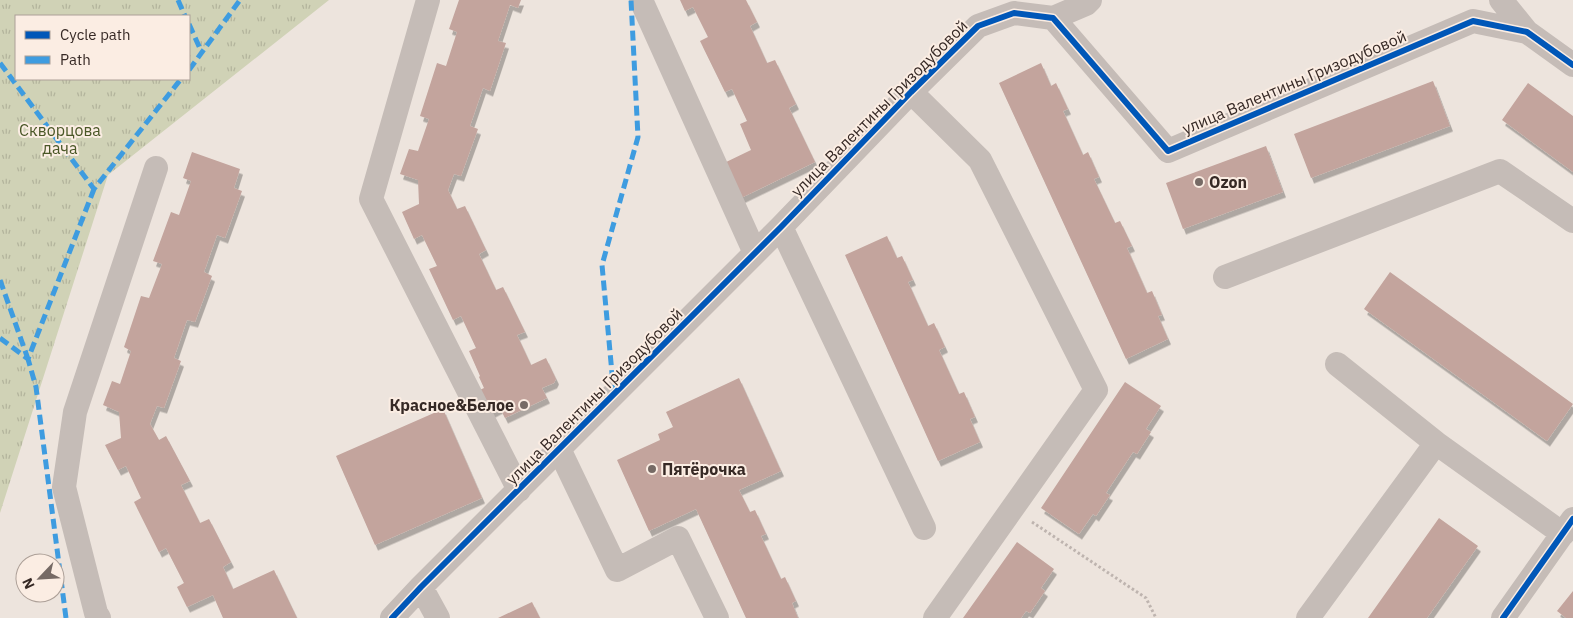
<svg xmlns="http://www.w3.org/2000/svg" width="1573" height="618" font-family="'IBM Plex Sans',sans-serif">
  <defs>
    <pattern id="grass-tufts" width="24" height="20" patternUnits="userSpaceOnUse" patternTransform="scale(1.25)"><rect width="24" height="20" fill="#d0d2b6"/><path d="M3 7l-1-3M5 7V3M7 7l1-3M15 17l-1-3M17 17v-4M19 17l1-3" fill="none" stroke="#b3b49c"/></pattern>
    <filter id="shadow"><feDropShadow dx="3" dy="5.5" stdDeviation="0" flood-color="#0004"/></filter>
  </defs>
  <rect width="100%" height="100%" fill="#ede4dd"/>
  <path fill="url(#grass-tufts)" fill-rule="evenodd" d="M0 0H329L108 175 0 513ZM16 16H189V79H16Z"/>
  <path fill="#c3a49d" filter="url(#shadow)" d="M459 0H521L518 8 510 5 498 41 506 43 490 91 483 88 470 126 478 129 461 176 454 174 448 190 457 209 465 206 486 250 479 254 496 290 503 287 525 332 517 335 531 365 546 358 556 379 554 383 542 388 547 398 505 418 500 408 487 415 473 393 484 388 479 377 480 376 469 351 476 348 461 316 453 320 429 269 437 266 422 235 414 239 402 212 419 204 418 180 400 174 409 149 418 151 429 119 420 116 437 63 446 66 457 32 449 29Z
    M680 0H746L757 22 750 26 767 63 775 60 796 104 789 108 815 162 739 199 722 164 751 150 740 124 747 121 732 89 725 92 700 41 708 37 693 7 685 11Z
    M1041 63 1051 86 1056 83 1068 109 1063 111 1083 155 1088 152 1099 177 1094 179 1115 223 1120 221 1132 246 1127 248 1147 293 1152 291 1162 315 1158 316 1168 339 1126 359 999 83Z
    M1433 81 1450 126 1311 178 1294 134Z
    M1528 83 1573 116V172L1502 120Z
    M1266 146 1283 192 1183 229 1166 183Z
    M192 152 240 169 234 188 242 191 225 238 217 235 204 272 212 276 195 322 187 320 174 358 181 361 164 408 157 406 150 424 159 440 166 436 190 481 181 485 200 523 209 519 231 562 223 567 233 589 274 570 297 618H223L213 595 187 607 177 587 184 583 166 548 159 552 134 502 141 498 126 466 118 470 105 445 121 438 119 412 103 405 112 381 120 384 131 351 124 347 141 296 149 298 162 264 153 261 171 212 179 215 191 181 183 178Z
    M887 236 897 258 902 256 913 280 908 282 928 326 934 323 945 347 939 350 959 394 964 392 975 417 970 419 980 442 938 461 845 255Z
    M1390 272 1573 404 1547 441 1364 309Z
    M739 378 781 471 739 490 750 512 755 510 766 534 761 536 781 579 785 577 796 601 792 603 798 618H746L696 509 649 531 617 460 660 440 658 434 673 427 666 412Z
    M1125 382 1161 406 1146 429 1151 432 1137 454 1133 452 1106 493 1110 495 1096 516 1093 514 1079 534 1041 508Z
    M443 409 482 498 375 545 336 456Z
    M1439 518 1478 546 1427 618H1368Z
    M1017 542 1054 569 1041 588 1045 591 1030 613 1026 611 1021 618H963Z
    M1573 591V618H1566L1557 611Z
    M532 602 540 618H498Z"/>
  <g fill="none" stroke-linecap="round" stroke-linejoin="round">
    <path stroke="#beb4af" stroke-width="3" stroke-dasharray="2.5 2.5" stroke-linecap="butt" d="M1032 522 1146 598 1156 618"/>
    <path stroke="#c5bcb7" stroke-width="24" d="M428 0 371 199 519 490
      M641 0 755 253
      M1501 0 1527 32
      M1053 18 1086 4 1090 0
      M911 92 980 160 1096 390 935 618
      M781 227 924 528
      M1225 277 1500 171 1573 221
      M1337 364 1436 443
      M559 449 617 570 678 538 717 618
      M421 587 438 618
      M99 618 96 613 64 487 75 412 156 168
      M392 618 421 587 781 227 911 92 978 26 1014 13 1053 18 1168 151 1473 21 1527 32 1573 65
      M1308 618 1436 443 1563 534
      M1503 618 1573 519"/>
    <path stroke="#3e9ce0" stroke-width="5" stroke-dasharray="10 5" stroke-linecap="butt" d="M178 0 185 16
      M189 24 202 53
      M0 63 94 189 181 79
      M189 70 240 0
      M0 280 28 359
      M0 338 28 359
      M614 395 602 265 638 137 631 0
      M66 618 36 387 28 359 94 189"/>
    <defs>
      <path id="cycleway" d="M392 618 421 587 781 227 911 92 978 26 1014 13 1053 18 1168 151 1473 21 1527 32 1573 65
        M1503 618 1573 519"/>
    </defs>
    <use href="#cycleway" stroke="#fbede3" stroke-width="9"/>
    <use href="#cycleway" stroke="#0057b8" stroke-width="6"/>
  </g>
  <g fill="#766a65" stroke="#fbede3" stroke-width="2">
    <circle cx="1199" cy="182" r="5"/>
    <circle cx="524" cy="405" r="5"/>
    <circle cx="652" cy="469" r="5"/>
  </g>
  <g text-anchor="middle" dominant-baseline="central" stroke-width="4" stroke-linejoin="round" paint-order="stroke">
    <g font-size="16" fill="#362925" stroke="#fbede3">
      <text transform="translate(1294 82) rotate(-23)">улица Валентины Гризодубовой</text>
      <text transform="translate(879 108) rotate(-45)">улица Валентины Гризодубовой</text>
      <text transform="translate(594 396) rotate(-45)">улица Валентины Гризодубовой</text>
    </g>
    <g font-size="16" fill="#4a5727" stroke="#fbede3">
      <text x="60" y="130">Скворцова<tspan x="60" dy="18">дача</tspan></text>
    </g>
    <g font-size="16" font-weight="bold" fill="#362925" stroke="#fbede3" text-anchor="start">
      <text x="1209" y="182">Ozon</text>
      <text x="514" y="405" text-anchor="end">Красное&amp;Белое</text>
      <text x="662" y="469">Пятёрочка</text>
    </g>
  </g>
  <rect x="15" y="15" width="175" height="65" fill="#fbede3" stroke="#ac9f97"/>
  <rect x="25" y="31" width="25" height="8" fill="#0057b8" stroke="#ac9f97"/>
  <text x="60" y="40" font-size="15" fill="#362925">Cycle path</text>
  <rect x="25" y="56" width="25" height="8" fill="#3e9ce0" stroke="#ac9f97"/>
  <text x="60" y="65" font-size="15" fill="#362925">Path</text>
  <g transform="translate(40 578) rotate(245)"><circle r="24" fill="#fbede3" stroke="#ac9f97"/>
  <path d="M0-4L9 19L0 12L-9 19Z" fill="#766a65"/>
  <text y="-8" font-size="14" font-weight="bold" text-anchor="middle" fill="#362925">N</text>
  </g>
</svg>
